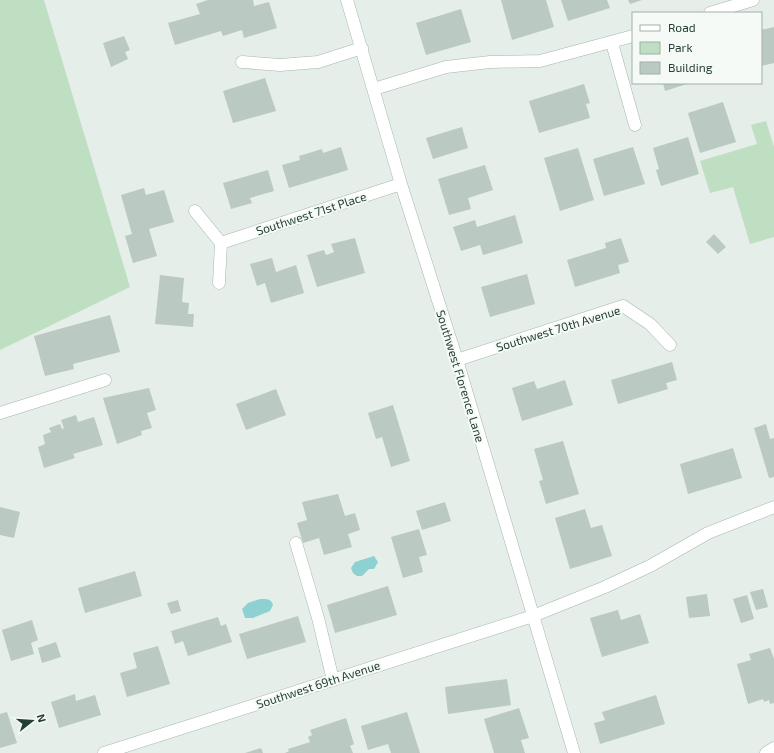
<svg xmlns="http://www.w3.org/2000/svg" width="774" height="753" font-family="'Exo 2',sans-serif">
  <rect width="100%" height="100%" fill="#e5eee8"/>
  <path fill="#bedfc2" d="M0 0H44L130 287 0 350Z
    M766 121 774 147V237L750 244 733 187 710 193 700 161 757 144 751 125Z"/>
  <path fill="#8dd1d2" d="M374 556 378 562 374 569H369L362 576H357L353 573 351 568 355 562Z
    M260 599C266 599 271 598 273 605L270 611 253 618H245L242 609 248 603Z"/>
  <path fill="#bac9c1" d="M208 0H253L254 6 269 2 277 28 244 38 242 30 223 36 221 31 175 45 168 23 200 14 196 4Z
    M501 0H546L554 27 512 40Z
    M561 0H607L610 8 568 21Z
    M628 0H642L630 4Z
    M461 9 471 42 426 55 416 23Z
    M774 27V63L761 66V30Z
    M124 36 130 50 125 52 128 59 111 67 103 43Z
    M265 78 276 111 233 123 223 91Z
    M663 83H690L665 91Z
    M584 84 590 103 586 104 590 118 539 133 529 101Z
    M723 102 736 142 700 153 688 113Z
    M462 127 468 148 433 159 426 138Z
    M688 137 699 174 661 186 656 170 659 169 653 148Z
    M341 147 348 170 289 188 282 165 300 160 299 156 322 149 323 153Z
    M633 147 645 184 604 196 593 159Z
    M578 148 594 200 560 211 544 158Z
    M485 165 493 190 468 198 471 209 449 215 438 179Z
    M268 170 274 191 250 198 252 203 231 209 223 183Z
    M144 188 146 195 164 190 174 222 149 229 157 256 133 263 125 236 132 234 121 195Z
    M515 215 523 243 483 255 480 245 461 251 453 227 475 220 477 227Z
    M714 234 726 247 718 254 706 242Z
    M355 238 365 273 317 287 307 255 324 250 326 255 334 252 331 244Z
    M621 238 629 262 618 265 620 273 575 287 567 260 606 248 605 243Z
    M272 258 276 272 296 265 304 293 271 303 265 283 257 286 250 264Z
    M527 274 535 304 490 317 481 287Z
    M160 275 184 278 182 302 189 303 188 314H194L193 327 155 324Z
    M110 315 120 352 73 364 74 369 45 376 34 336Z
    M672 362 677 380 666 383 668 389 618 404 611 380Z
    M565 380 573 405 522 421 512 388 534 381 537 389Z
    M149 388 156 410 147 413 152 428 141 431 142 435 117 444 103 398Z
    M276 389 286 415 246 430 236 404Z
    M393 405 410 461 391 467 382 437 376 439 368 413Z
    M76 415 78 422 94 417 103 445 73 454 75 458 44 468 38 447 45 444 43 435 51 432 49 428 60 424 62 429 64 428 61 420Z
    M766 424 770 439 774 438V477L769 478 754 428Z
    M563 441 579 494 546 504 539 481 543 480 534 449Z
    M733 448 742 478 688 494 680 464Z
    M338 494 345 516 355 513 360 530 348 534 352 547 324 555 319 538 303 543 297 523 307 520 302 502Z
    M445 502 451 521 422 530 416 511Z
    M0 507 20 512 14 538 0 535Z
    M585 509 591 528 602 525 612 556 570 569 555 518Z
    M419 529 427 555 419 557 423 572 403 578 391 537Z
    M135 571 142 596 85 613 78 588Z
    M388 586 397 615 335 633 327 605Z
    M763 589 768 607 756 610 750 592Z
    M707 594 710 616 689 618 686 597Z
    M747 595 754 619 741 623 733 599Z
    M178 600 181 611 171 614 167 603Z
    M618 610 621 620 640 614 649 643 602 657 590 618Z
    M298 616 306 642 247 659 239 634Z
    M218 617 221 626 226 624 232 642 188 656 183 641 175 644 171 631Z
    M32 620 38 640 31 643 34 654 11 661 2 630Z
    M56 642 61 657 42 663 38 648Z
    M158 646 170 684 127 697 120 673 137 668 133 653Z
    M770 648 774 659V703L770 704 769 700 764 702 763 699 748 704 737 664 751 660 749 654Z
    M507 679 511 705 448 714 445 687Z
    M75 694 76 701 95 695 101 715 59 728 51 702Z
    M656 695 665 724 600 744 594 723 605 720 602 712Z
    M519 708 529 738 521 740 525 753H494L484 719Z
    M7 712 17 743 0 748V714Z
    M407 712 420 753H391L388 744 368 750 361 726Z
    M346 718 354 744 350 746 353 753H285L289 751 288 749 310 742 308 737 312 735 310 730Z
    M261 748 263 753H245Z"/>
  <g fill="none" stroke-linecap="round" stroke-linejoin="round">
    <defs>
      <path id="lane" d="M242 62 280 65 318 62 362 48
        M0 413 105 380
        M296 543 318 618 333 680
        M533 616 605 587 650 566 708 533 774 507"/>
      <path id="street" d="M347 0 401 184 457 360 574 753
        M710 13 753 0
        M612 43 635 125
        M374 89 446 67 490 62 540 61 633 36
        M195 211 221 243 219 283
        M221 243 401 184
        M457 360 623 306 650 324 670 345
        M104 753 533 616
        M766 753 774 748"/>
    </defs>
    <use href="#lane" stroke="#a7b6af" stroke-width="13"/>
    <use href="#street" stroke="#a7b6af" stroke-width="13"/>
    <use href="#lane" stroke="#fff" stroke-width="12"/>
    <use href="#street" stroke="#fff" stroke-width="12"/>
  </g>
  <g text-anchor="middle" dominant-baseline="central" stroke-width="4" stroke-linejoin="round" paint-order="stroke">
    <g font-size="12" fill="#244035" stroke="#f5faf7">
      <text transform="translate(311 213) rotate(-18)">Southwest 71st Place</text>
      <text transform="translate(558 328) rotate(-17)">Southwest 70th Avenue</text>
      <text transform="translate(461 376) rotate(73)">Southwest Florence Lane</text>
      <text transform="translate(318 684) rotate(-18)">Southwest 69th Avenue</text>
    </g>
  </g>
  <rect x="632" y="12" width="130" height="72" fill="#f5faf7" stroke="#a1b0a9"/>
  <rect x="640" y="25" width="20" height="6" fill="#ffffff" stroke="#a1b0a9"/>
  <text x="668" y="32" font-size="12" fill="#244035">Road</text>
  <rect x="640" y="42" width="20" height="12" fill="#bedfc2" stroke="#a1b0a9"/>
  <text x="668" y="52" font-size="12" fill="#244035">Park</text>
  <rect x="640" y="62" width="20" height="12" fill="#bac9c1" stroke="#a1b0a9"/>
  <text x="668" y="72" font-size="12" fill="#244035">Building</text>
  <g transform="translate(32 721) rotate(73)" stroke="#f5faf7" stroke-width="3" paint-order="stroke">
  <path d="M0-3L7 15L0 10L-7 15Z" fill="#244035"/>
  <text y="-6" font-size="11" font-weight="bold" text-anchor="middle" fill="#244035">N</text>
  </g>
</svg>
